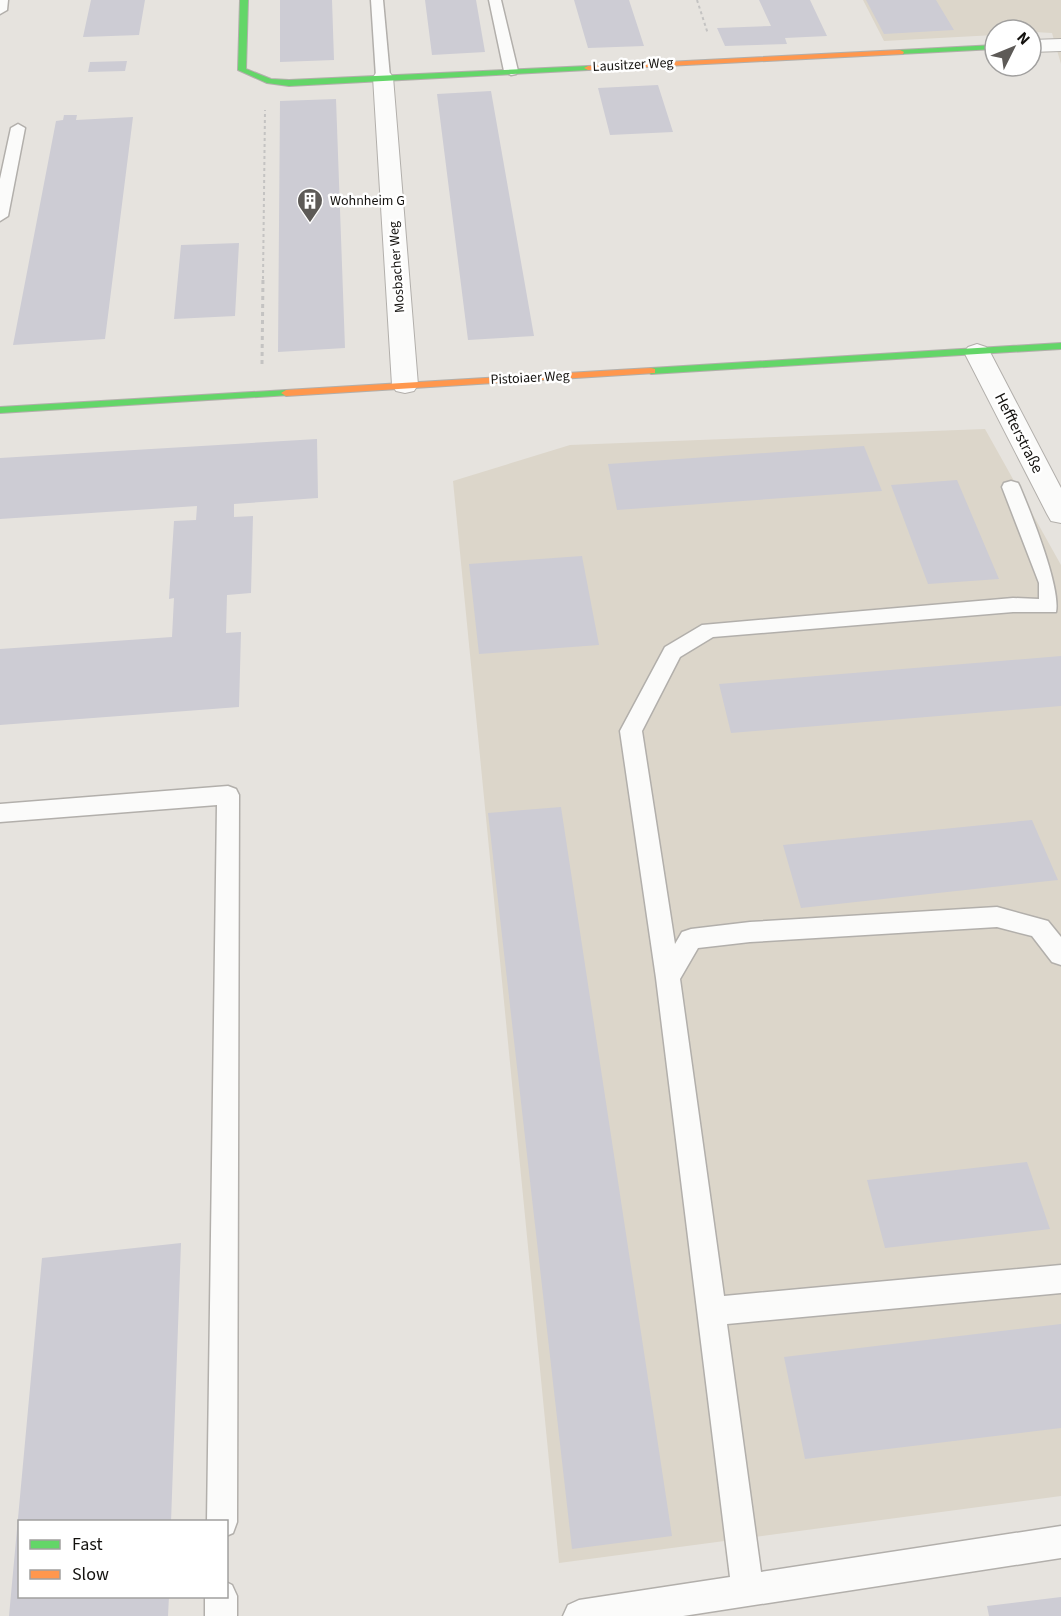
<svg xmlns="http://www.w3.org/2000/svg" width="1061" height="1616" font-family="'Source Sans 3',sans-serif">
  <rect width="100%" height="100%" fill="#e6e3de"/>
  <path fill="#dcd6ca" d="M863 0H1061V64L1052 33 995 30V35L884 41Z
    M985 429 1061 565V1496L559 1563 453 481 570 445Z"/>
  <path fill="#cdccd4" d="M91 0H145L139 35 83 37Z
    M280 0H332L334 60 280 62Z
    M425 0H476L485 52 432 55Z
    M574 0H629L644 46 588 48Z
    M759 0H810L827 36 785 38 787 44 725 46 717 28 771 26Z
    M866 0H936L954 30 884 34Z
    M127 61 125 71 88 72 90 62Z
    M658 85 673 132 610 135 598 88Z
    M491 91 534 336 468 340 437 94Z
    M336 99 345 348 278 352 280 101Z
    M64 115H77L76 120 133 117 105 339 13 345 56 121 63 120Z
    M239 243 235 316 174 319 181 245Z
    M317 439 318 498 234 504V517L253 516 251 593 227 595 226 633 241 632 239 707 0 725V649L172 637 174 598 169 599 174 521 196 520 197 506 0 519V458Z
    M864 446 882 491 617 510 608 464Z
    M957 480 999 579 928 584 891 485Z
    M582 556 599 645 479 654 469 564Z
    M1061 656V706L731 733 719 684Z
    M561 807 672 1536 572 1549 488 813Z
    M1032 820 1058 880 801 908 783 845Z
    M1027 1162 1050 1229 885 1248 867 1180Z
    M181 1243 171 1522H20V1596H169L168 1616H9L42 1258Z
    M1061 1324V1428L805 1459 784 1357Z
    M1061 1597V1616H989L987 1606Z"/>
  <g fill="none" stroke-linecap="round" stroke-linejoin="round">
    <defs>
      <path id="lane" d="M0 0H8L7 10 0 14Z
        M371 0H383L390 77 383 81 376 77Z
        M489 0H501L518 71 516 74 511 75 504 71Z
        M18 124 25 128 8 216 0 221V179L11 128Z
        M1011 481 1018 483 1020 487C1031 513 1061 588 1056 612H1013L713 637 680 657 642 731 675 944 682 932 691 929 750 922 997 907 1048 921 1061 937V965L1052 962 1032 936 997 927 750 942 698 948 680 979 724 1296 1061 1265V1293L727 1324 761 1572 1061 1526V1558L683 1616H563L568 1605 579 1600 730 1577 656 978 620 731 665 647 702 625 1013 598 1039 599V583L1002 487 1004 483Z
        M228 786 236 789 239 795 237 1522 233 1533 226 1536V1522H207L217 805 0 822V804Z
        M226 1582 232 1585 237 1596V1616H205V1596H226Z"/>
      <path id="street" d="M1061 39V51L1031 52V40Z
        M383 71 390 73 393 77 418 385 414 391 405 393 396 391 392 385 373 77 376 73Z
        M977 344 986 347 990 352 1061 488V523L1051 521 1047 514 964 352 968 347Z"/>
      <path id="fast" d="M240 0H248L246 69 271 79 289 80 588 66 592 68 588 70 289 86 267 83 238 70Z
        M995 45V49L900 54 896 52 900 50Z
        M1061 343V349L651 374 646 371 651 368Z
        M286 390 290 391V395L0 413V407Z"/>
      <path id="slow" d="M900 50 904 52 903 54 588 70 584 68 588 66Z
        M651 368 655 369V373L286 396 281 393 286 390Z"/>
    </defs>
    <use href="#lane" stroke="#b2afab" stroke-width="3"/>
    <use href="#street" stroke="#b2afab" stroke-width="2"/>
    <use href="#fast" stroke="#b2afab" stroke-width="2"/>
    <use href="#slow" stroke="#b2afab" stroke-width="2"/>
    <path stroke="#c4c3c2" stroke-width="2" stroke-dasharray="3 3" stroke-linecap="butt" d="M697 0 708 34
      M263 279 265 110"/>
    <path stroke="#c4c3c2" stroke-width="3" stroke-dasharray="4 4" stroke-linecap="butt" d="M262 364 263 277"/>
    <use href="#lane" fill="#fbfbfa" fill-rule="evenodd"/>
    <use href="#street" fill="#fbfbfa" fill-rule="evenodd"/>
    <use href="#fast" fill="#63d668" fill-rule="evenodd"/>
    <use href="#slow" fill="#ff974d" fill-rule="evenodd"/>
  </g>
  <defs>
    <symbol id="building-pin" viewBox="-11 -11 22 30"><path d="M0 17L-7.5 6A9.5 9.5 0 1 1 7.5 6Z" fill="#5d5a57" stroke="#fff"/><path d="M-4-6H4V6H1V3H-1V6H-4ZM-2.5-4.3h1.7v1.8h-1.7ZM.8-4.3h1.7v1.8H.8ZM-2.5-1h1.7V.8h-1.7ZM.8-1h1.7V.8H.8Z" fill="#fff"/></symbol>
  </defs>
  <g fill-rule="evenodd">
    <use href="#building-pin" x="295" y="186" width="30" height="40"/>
  </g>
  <g text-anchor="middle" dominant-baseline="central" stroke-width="5" stroke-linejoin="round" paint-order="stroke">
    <g font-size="14" fill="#13110e" stroke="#fff">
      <text transform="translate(633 65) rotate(-3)">Lausitzer Weg</text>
      <text transform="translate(397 267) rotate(-94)">Mosbacher Weg</text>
      <text transform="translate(530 378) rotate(-3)">Pistoiaer Weg</text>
    </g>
    <g font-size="14" fill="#13110e" stroke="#fff" text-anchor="start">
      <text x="330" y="201">Wohnheim G</text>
    </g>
    <g font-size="16" fill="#13110e" stroke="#fff">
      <text transform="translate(1019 433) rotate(63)">Heffterstraße</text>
    </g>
  </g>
  <rect x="18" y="1520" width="210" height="78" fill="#ffffff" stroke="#a1a09f" stroke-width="1.5"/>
  <rect x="30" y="1540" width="30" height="9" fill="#63d668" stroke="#a1a09f" stroke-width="1.5"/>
  <text x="72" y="1550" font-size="18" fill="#13110e">Fast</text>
  <rect x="30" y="1570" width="30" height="9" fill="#ff974d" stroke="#a1a09f" stroke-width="1.5"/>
  <text x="72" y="1580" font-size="18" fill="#13110e">Slow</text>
  <g transform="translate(1013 48) rotate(47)"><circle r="28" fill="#ffffff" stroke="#a1a09f" stroke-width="1.5"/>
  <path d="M0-4.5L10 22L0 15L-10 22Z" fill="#5d5a57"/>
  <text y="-9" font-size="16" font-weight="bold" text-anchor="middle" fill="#13110e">N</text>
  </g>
</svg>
